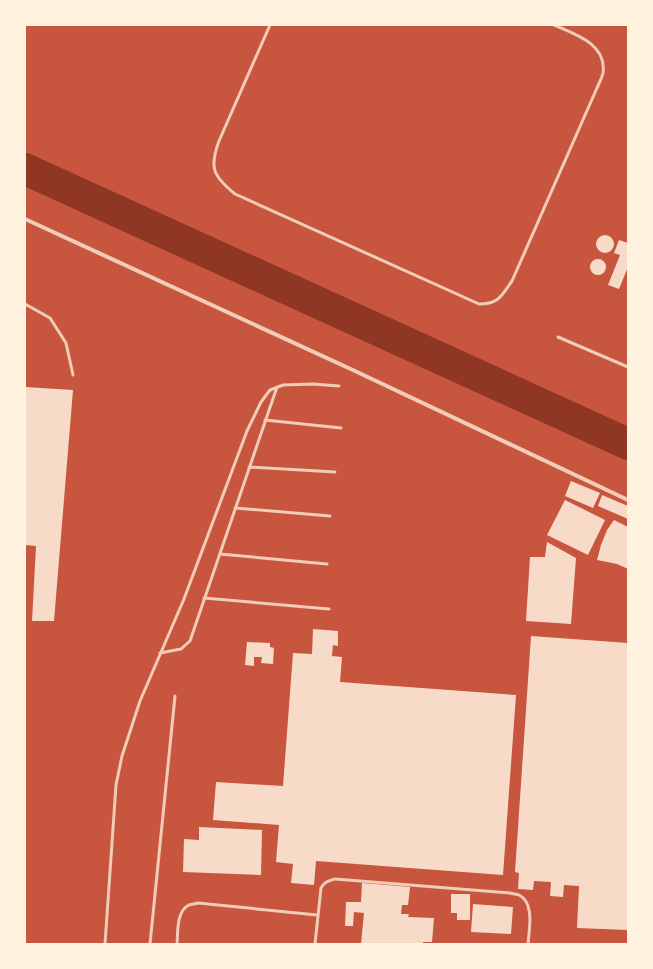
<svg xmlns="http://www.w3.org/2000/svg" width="653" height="969" font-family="'Source Sans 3',sans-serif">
  <rect width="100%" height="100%" fill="#c8553d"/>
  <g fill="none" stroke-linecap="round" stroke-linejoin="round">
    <path stroke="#8f3625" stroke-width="32" d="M25 169 628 444"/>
  </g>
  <path fill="#f7dbc8" d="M596 244a9 9 0 1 1 18 0a9 9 0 1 1-18 0Z
    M619 240 628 243V267L619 289 608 285 620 255 614 253Z
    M590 267a8 8 0 1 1 16 0a8 8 0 1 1-16 0Z
    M25 387 73 390 54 621H32L36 546 25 545Z
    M571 481 600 493 593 508 565 496Z
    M602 495 628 506V519L598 506Z
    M565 500 605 520 588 555 547 535Z
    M614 520 628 527V569L617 564 597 560 601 545 607 530Z
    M547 542 576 558 571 624 526 621 530 557H545Z
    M313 629 338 631V646L333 645 332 656 342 657 340 682 516 695 503 875 316 861 314 885 291 883 293 864 276 862 279 825 213 820 216 782 283 786 293 653 312 654Z
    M531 636 628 643V930L577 928 579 886 564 885 563 897 550 896 551 882 534 881 533 890 518 889 519 873 515 872Z
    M247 642 270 643V647L274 648 273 664 261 663 262 657H254V666L245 665Z
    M199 827 262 830 261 875 183 872 184 839 199 840Z
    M362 883 410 887 408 905H402L401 914H409L408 917 434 918 432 942H423V944H361L364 913 354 912 353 926H345L346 902H361Z
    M451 894H470V920H457V913H451Z
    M473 904 513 907 511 934 471 932Z"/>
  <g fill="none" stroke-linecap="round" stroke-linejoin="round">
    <path stroke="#f1ccb7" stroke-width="3" d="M270 25 219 141C209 168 213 176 235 194L479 304C499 304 501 296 512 281L597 88C599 83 602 78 603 73 607 44 575 34 554 25
      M25 304 50 318 66 343 73 375
      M558 337 628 367
      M265 420 341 428
      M249 467 335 472
      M235 508 330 516
      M220 554 327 564
      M204 598 329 609
      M160 653 181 649 190 641 277 387
      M105 944 116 785 122 756 140 701 184 599 247 431 261 402 270 390 283 385 313 384 339 386
      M150 944 175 696
      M177 944C178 933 176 911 189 905 192 904 195 904 198 903L317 915
      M315 944 321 888C324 882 328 881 335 879L510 893C513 894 517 894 519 895 535 903 529 930 528 944"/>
    <path stroke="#f1ccb7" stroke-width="4" d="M25 219 355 371 628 500"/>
  </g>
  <rect width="653" height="969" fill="none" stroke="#fff3e0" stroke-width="52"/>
</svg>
